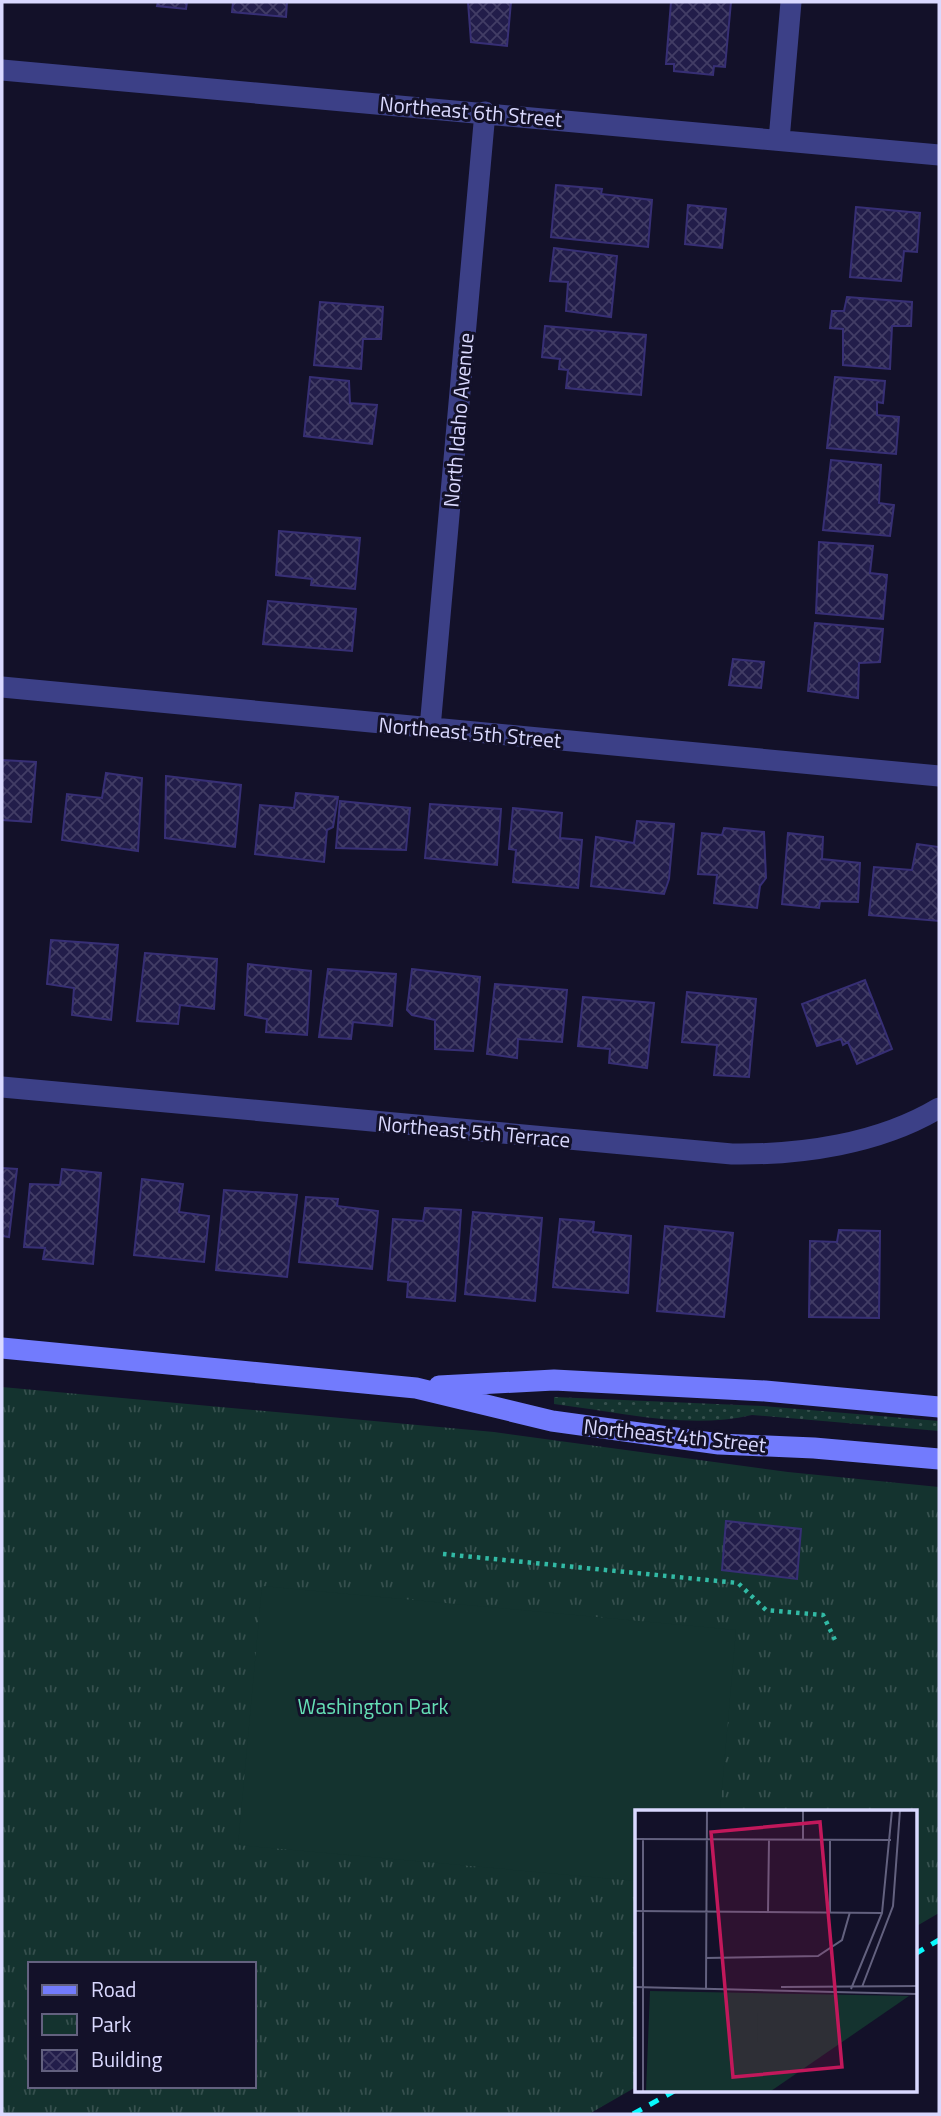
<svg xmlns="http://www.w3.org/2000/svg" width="941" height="2116" font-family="'Titillium Web',sans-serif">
  <defs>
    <pattern id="grass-dots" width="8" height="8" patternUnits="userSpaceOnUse" patternTransform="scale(1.75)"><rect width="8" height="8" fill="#14332f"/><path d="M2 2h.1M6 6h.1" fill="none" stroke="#36504e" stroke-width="1.8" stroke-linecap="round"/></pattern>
    <pattern id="park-tufts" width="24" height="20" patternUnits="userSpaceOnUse" patternTransform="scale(1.75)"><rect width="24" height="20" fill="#14332f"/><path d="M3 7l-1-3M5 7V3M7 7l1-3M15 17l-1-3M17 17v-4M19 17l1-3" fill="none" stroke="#36504e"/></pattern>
    <pattern id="building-cross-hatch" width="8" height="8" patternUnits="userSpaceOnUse" patternTransform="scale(1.75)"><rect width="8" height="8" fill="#221d4a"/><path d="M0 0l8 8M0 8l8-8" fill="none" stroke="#423d65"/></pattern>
  </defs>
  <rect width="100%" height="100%" fill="#131129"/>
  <path fill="url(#grass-dots)" d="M554 1397 763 1406 939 1421V1431L752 1415C688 1430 619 1412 554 1404Z"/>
  <path fill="url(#park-tufts)" fill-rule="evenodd" d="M2 1387 494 1432 788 1472 939 1487V1913L915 1927V1812H636V2087L589 2114H2ZM30 1964H254V2086H30Z"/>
  <path fill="#14332f" d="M262 1586 736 1630 720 1811 636 1812V1881L238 1845Z"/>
  <path fill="url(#building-cross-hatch)" stroke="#372f75" stroke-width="2" d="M158 2H187L186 9 157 6Z
    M233 2H287L286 17 232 12Z
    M468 2H511L507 46 471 42Z
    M671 2H731L725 67 714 66 713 75 674 71V64H666Z
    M556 185 602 189 601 194 652 200 648 247 551 237Z
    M688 205 726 209 722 248 685 244Z
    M856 207 920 213 917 252 904 251 901 281 850 277Z
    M554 248 617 256 611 317 566 311 568 282 550 281Z
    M847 297 912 302 911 326H892L890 369 843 365V329L830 328 832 311H844Z
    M320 302 383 307 381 339H363L361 369 314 365Z
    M545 326 646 335 641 395 566 388 568 370 559 369 560 359 542 357Z
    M310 377 349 381 350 403 377 405 372 444 304 436Z
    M835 377 885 381 883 403 877 402V415L899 417 896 454 827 448Z
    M831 460 881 465 879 503 894 505 890 536 823 530Z
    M279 531 360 538 355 589 311 585 312 579 276 575Z
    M819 542 873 546 870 573 887 575 883 619 816 613Z
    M268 601 356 609 352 651 263 644Z
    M815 623 883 629 880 662 859 663 858 698 808 691Z
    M733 659 764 662 761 688 729 685Z
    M2 760 36 762 31 822 2 820Z
    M106 773 142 778 138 851 62 840 67 794 102 798Z
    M166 776 241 785 235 847 165 838Z
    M296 793 338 797 333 827 327 830 324 862 255 854 260 805 294 808Z
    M340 801 410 808 406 850 336 848Z
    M430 804 501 809 497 865 425 858Z
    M513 808 562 813 560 838 582 840 578 888 513 882 516 850 509 849Z
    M637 821 674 824 669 879 664 894 591 886 596 837 634 843Z
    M724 828 764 832 766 878 760 886 757 908 714 903 717 875 698 874 702 833 722 835Z
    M788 833 823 837 822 859 860 863 858 902 820 901 819 908 782 904Z
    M917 844 939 847V921L869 915 874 867 912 870Z
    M51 940 118 945 111 1020 72 1015 74 988 47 984Z
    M145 953 217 959 214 1009 180 1005 178 1024 137 1021Z
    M248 964 311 971 307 1035 266 1032 267 1019 245 1015Z
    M328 969 396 974 392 1026 353 1022 351 1039 319 1037Z
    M412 969 480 977 473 1051 435 1049V1020L412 1015 407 1010Z
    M865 980 892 1049 857 1064 848 1042 843 1045 841 1039 817 1046 802 1004Z
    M495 984 567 990 562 1042 518 1039 517 1058 487 1054Z
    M687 992 756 999 749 1077 714 1075 717 1045 682 1042Z
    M583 997 654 1003 647 1068 609 1063 610 1049 578 1046Z
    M2 1168 17 1169 9 1237 2 1236Z
    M62 1169 101 1173 93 1264 43 1259 45 1248 24 1247 30 1184 60 1185Z
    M142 1179 183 1184 179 1212 209 1216 204 1262 134 1255Z
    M224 1190 297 1195 287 1277 216 1270Z
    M306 1197 338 1199 337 1206 378 1211 372 1269 299 1262Z
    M425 1208 461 1210 455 1301 407 1297 408 1282 388 1280 393 1219 423 1221Z
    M473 1212 542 1218 535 1301 465 1294Z
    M560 1219 594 1222 593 1232 631 1236 628 1293 553 1287Z
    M665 1226 733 1233 724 1317 657 1311Z
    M839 1230 880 1231 879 1318 809 1317 810 1241 837 1242Z
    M726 1521 801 1529 797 1579 722 1570Z"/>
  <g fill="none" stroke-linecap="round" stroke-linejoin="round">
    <path stroke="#32baa5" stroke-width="4.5" stroke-dasharray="3.5 5" stroke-linecap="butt" d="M443 1554 738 1583 766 1610 823 1615 835 1640"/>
    <path stroke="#3c4087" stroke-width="21" d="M2 70 939 155
      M779 140 791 2
      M2 687 939 776
      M430 728 485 112
      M2 1087 732 1154C801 1155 879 1144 939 1108"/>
    <path stroke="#727bfd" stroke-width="21" d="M2 1348 416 1388 552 1421 719 1444 814 1448 939 1459
      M439 1386 554 1380 765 1391 939 1407"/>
    <path stroke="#08f9fc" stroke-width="5" stroke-dasharray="10 9" stroke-linecap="butt" d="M915 1954 939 1940
      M633 2114 676 2090"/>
  </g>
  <g text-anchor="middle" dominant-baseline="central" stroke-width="6" stroke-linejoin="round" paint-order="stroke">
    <g font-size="21" fill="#dad9ff" stroke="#131129">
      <text transform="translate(471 111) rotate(5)">Northeast 6th Street</text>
      <text transform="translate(458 420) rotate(-85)">North Idaho Avenue</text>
      <text transform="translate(470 732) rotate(5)">Northeast 5th Street</text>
      <text transform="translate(474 1131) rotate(5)">Northeast 5th Terrace</text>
      <text transform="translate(675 1435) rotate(6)">Northeast 4th Street</text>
    </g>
    <g font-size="21" fill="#65dfb5" stroke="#131129">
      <text x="373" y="1706">Washington Park</text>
    </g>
  </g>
  <g transform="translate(635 1810)">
    <rect width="282" height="282" fill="#131129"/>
    <path d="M15 181 274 186 136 281H11Z" fill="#14332f"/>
    <path d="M123 203H178V233H122Z" fill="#14332f"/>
    <path fill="none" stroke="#63617f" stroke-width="2" d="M168 0V30M0 29 256 30M0 101 247 103M133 102 134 30M195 102V30M71 148 183 146 207 130 215 102M0 177 282 184M146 177 282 176M227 177 258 96 265 0M71 178 72 0M216 179 247 103 257 0M8 281V29"/>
    <path fill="#c2185b" fill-opacity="0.15" stroke="#c2185b" stroke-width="3.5" d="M185 12 207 257 98 267 76 22Z"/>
    <rect width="282" height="282" fill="none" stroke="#dad9ff" stroke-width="3.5"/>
  </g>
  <rect width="941" height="2116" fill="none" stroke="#dad9ff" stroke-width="7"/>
  <rect x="28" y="1962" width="228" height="126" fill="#131129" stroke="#63617f" stroke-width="2"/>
  <rect x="42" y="1985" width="35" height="10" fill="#727bfd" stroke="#63617f" stroke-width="2"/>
  <text x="91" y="1997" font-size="21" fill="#dad9ff">Road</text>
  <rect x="42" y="2014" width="35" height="21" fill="url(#park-tufts)" stroke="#63617f" stroke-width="2"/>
  <text x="91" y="2032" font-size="21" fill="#dad9ff">Park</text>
  <rect x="42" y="2050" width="35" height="21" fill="url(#building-cross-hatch)" stroke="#63617f" stroke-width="2"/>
  <text x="91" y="2067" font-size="21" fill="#dad9ff">Building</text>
</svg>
